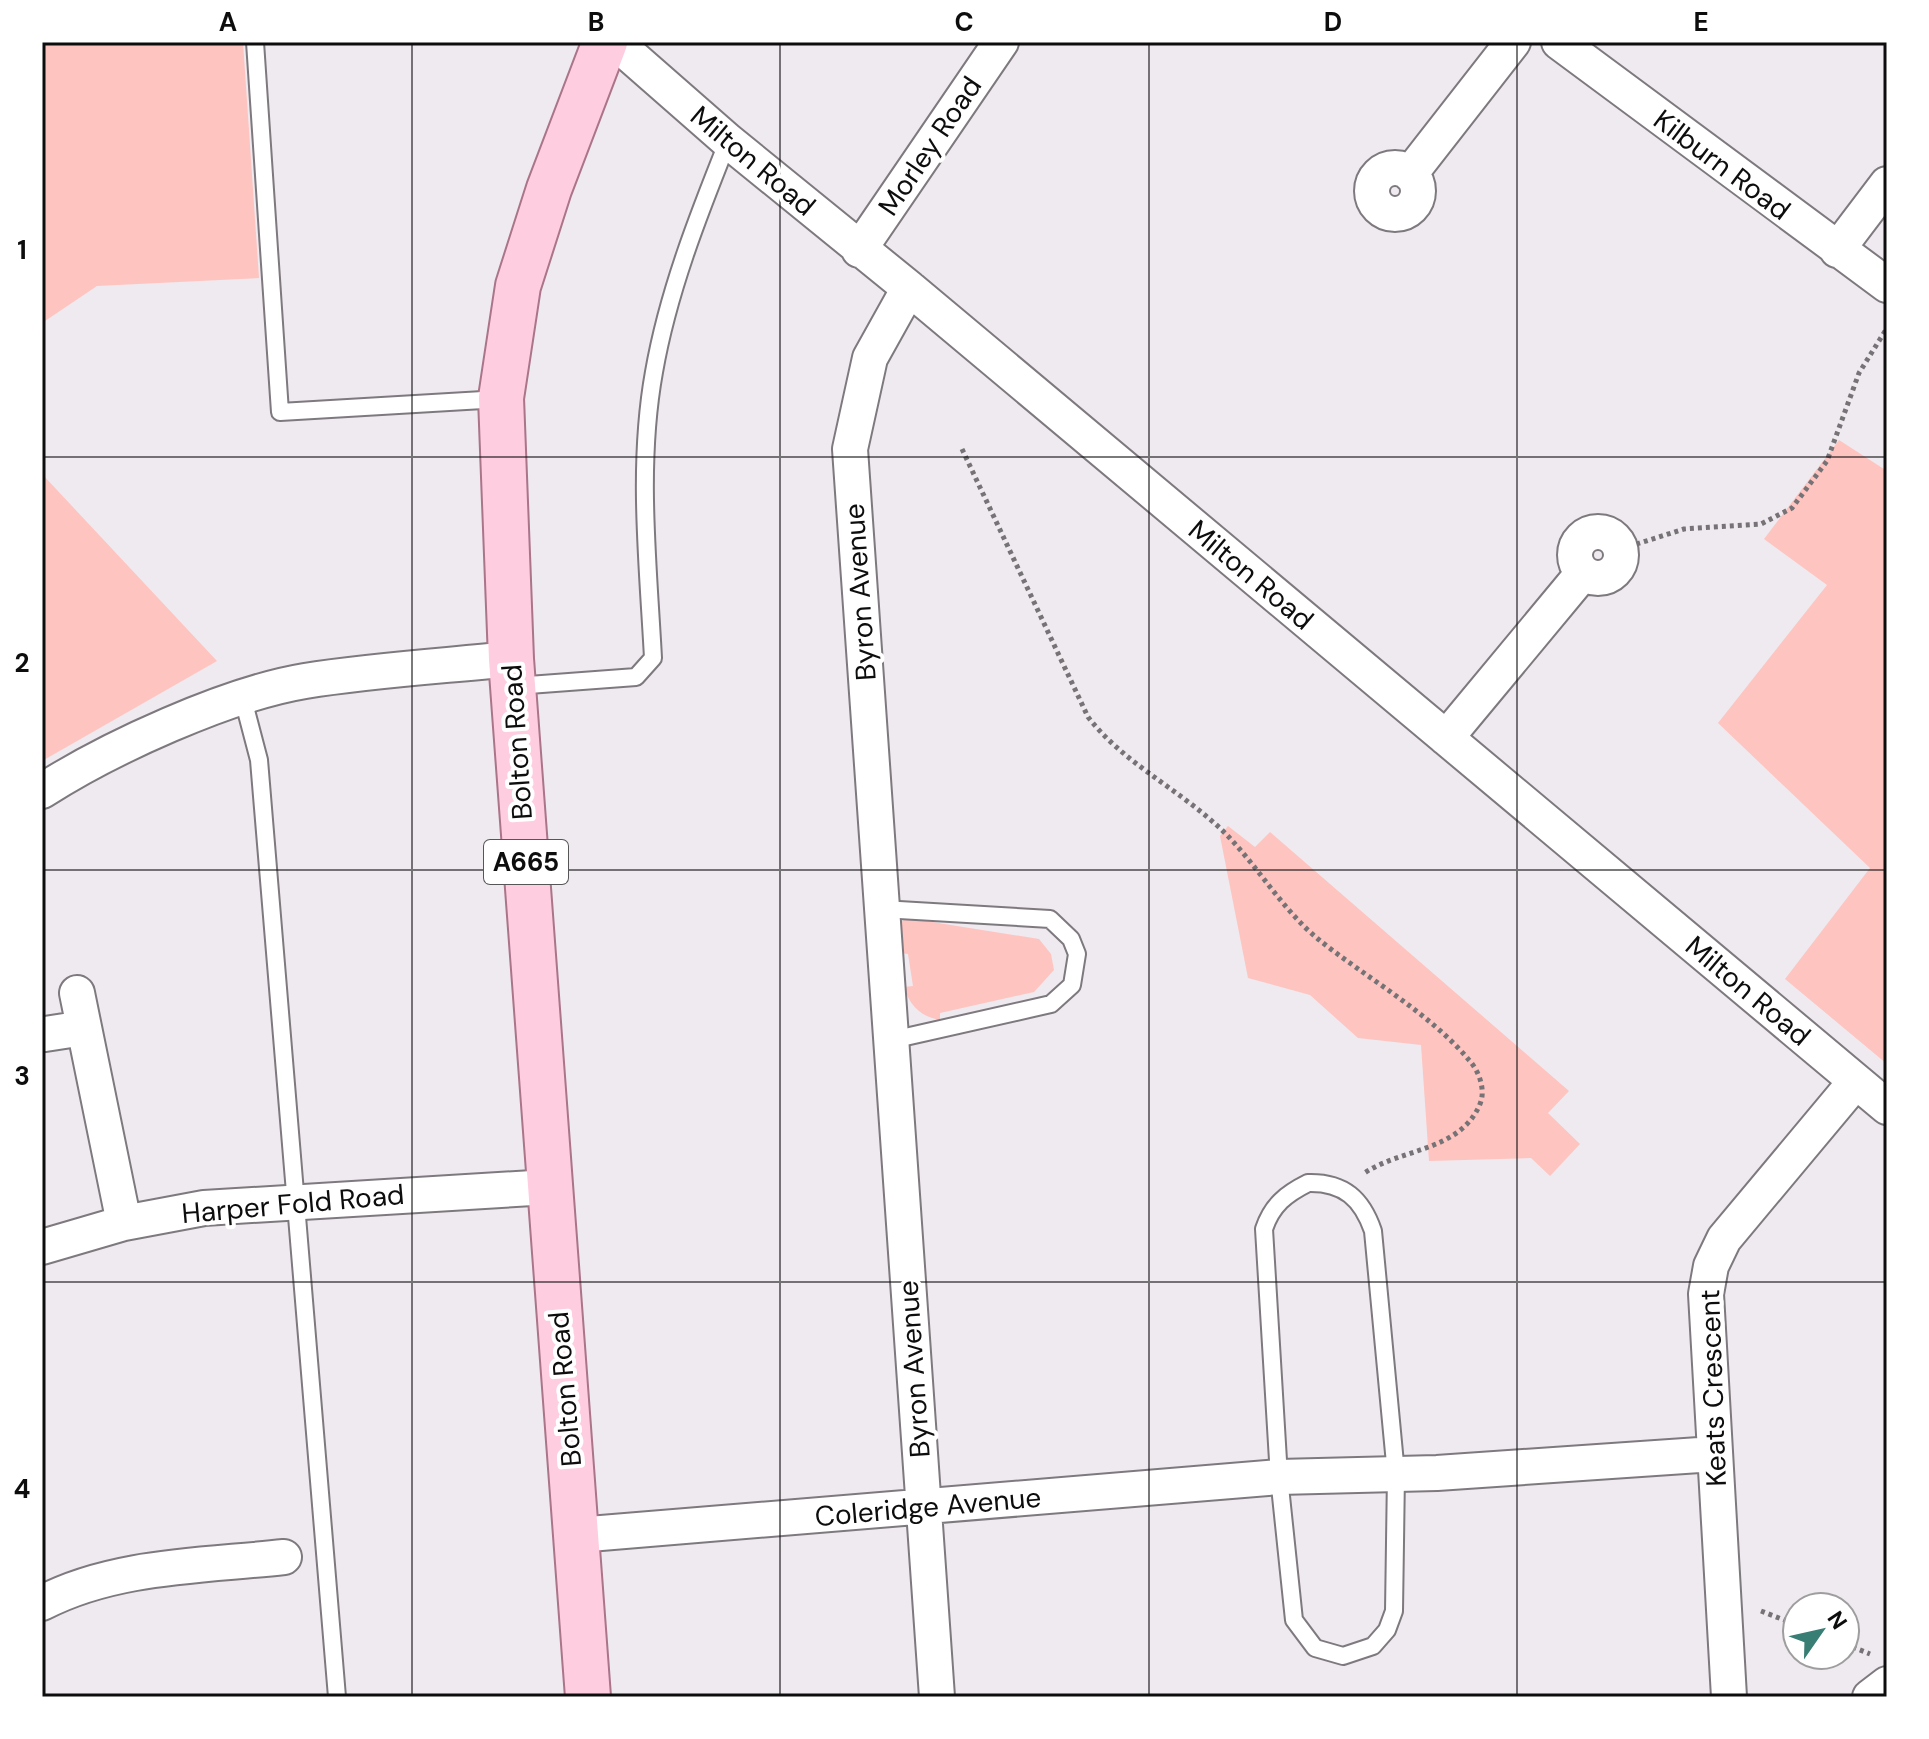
<svg xmlns="http://www.w3.org/2000/svg" width="1929" height="1739" font-family="'DM Sans',sans-serif">
  <rect width="100%" height="100%" fill="#efeaef"/>
  <path fill="#fec4c0" d="M42 42H243L259 278 97 286 42 323Z
    M1839 440 1887 471V1064L1785 979 1870 868 1718 723 1827 585 1764 539Z
    M42 474 217 661 42 761Z
    M1228 826 1255 847 1270 832 1569 1091 1548 1113 1580 1144 1550 1176 1531 1158 1429 1161 1421 1045 1358 1038 1310 995 1248 978 1220 836Z
    M907 918 1039 939 1051 954 1054 970 1034 992 940 1013V1020C920 1016 910 1006 904 987L913 986 908 954 900 953 898 924Z"/>
  <g fill="none" stroke-linecap="round" stroke-linejoin="round">
    <defs>
      <path id="service" d="M255 42 280 412 500 399
        M515 686 636 677 653 658C648 563 637 466 654 372 668 292 698 216 728 141
        M243 699 259 760 337 1697
        M882 909 1050 919 1071 939 1077 954 1072 985 1051 1004 892 1040
        M1308 1183C1344 1182 1362 1199 1373 1231L1396 1474 1394 1611 1387 1630 1373 1646 1343 1656 1315 1648 1294 1620 1279 1477 1264 1229C1272 1205 1286 1194 1308 1183Z"/>
      <path id="minor" d="M615 42 728 141 909 288 1887 1107
        M1559 42 1887 285
        M1372 191a23 23 0 1 1 46 0a23 23 0 1 1-46 0Z
        M1410 174 1513 42
        M859 250 1001 42
        M1837 250 1887 184
        M909 288 870 358 850 449 937 1697
        M1575 555a23 23 0 1 1 46 0a23 23 0 1 1-46 0Z
        M1446 738 1583 573
        M42 791C109 748 227 694 305 681 373 670 443 666 511 659
        M77 993 124 1223
        M45 1034 84 1028
        M42 1247 124 1223 204 1208 549 1187
        M577 1535 1279 1477 1437 1473 1714 1454
        M42 1603C115 1565 203 1566 284 1557
        M1729 1697 1706 1294 1711 1266 1724 1239 1856 1081
        M1870 1697 1887 1684"/>
      <path id="primary" d="M588 1697 511 659 501 398 518 286 549 189 605 42"/>
    </defs>
    <use href="#service" stroke="#7e797e" stroke-width="20"/>
    <use href="#minor" stroke="#7e797e" stroke-width="38"/>
    <use href="#primary" stroke="#aa7489" stroke-width="48"/>
    <path stroke="#767376" stroke-width="5" stroke-dasharray="4 4" stroke-linecap="butt" d="M962 449 1088 717C1125 765 1183 791 1226 834 1258 867 1283 910 1318 939 1365 977 1430 1013 1469 1060 1479 1071 1486 1090 1480 1104 1460 1152 1400 1148 1363 1174
      M1621 549 1684 529 1761 524 1792 508 1827 461 1859 373 1887 328
      M1761 1611 1797 1625
      M1845 1644 1870 1654"/>
    <use href="#service" stroke="#fff" stroke-width="16"/>
    <use href="#minor" stroke="#fff" stroke-width="34"/>
    <use href="#primary" stroke="#fecde0" stroke-width="44"/>
  </g>
  <path fill="none" stroke="#0e0d0e" stroke-width="2" stroke-opacity="0.55" d="M412 42V1697M780 42V1697M1149 42V1697M1517 42V1697M42 457H1887M42 870H1887M42 1282H1887"/>
  <g text-anchor="middle" dominant-baseline="central" stroke-width="8" stroke-linejoin="round" paint-order="stroke">
    <rect fill="#fff" stroke="#565656" stroke-width="2" x="484" y="840" width="84" height="44" rx="6"/>
    <g font-size="26" font-weight="bold" fill="#0e0d0e">
      <text x="526" y="862">A665</text>
    </g>
    <g font-size="28" fill="#0e0d0e" stroke="#fff">
      <text transform="translate(930 146) rotate(-56)">Morley Road</text>
      <text transform="translate(753 161) rotate(40)">Milton Road</text>
      <text transform="translate(1722 165) rotate(37)">Kilburn Road</text>
      <text transform="translate(1251 575) rotate(40)">Milton Road</text>
      <text transform="translate(860 592) rotate(-94)">Byron Avenue</text>
      <text transform="translate(517 742) rotate(-94)">Bolton Road</text>
      <text transform="translate(1748 991) rotate(40)">Milton Road</text>
      <text transform="translate(293 1204) rotate(-5)">Harper Fold Road</text>
      <text transform="translate(914 1369) rotate(-94)">Byron Avenue</text>
      <text transform="translate(1713 1388) rotate(-92)">Keats Crescent</text>
      <text transform="translate(565 1389) rotate(-95)">Bolton Road</text>
      <text transform="translate(928 1507) rotate(-5)">Coleridge Avenue</text>
    </g>
  </g>
  <rect width="1929" height="1739" fill="none" stroke="#ffffff" stroke-width="88"/>
  <g transform="translate(1821 1631) rotate(56)"><circle r="38" fill="#ffffff" stroke="#9f9e9f" stroke-width="2"/>
  <path d="M0-6L14 30L0 20L-14 30Z" fill="#387e74"/>
  <text y="-12" font-size="22" font-weight="bold" text-anchor="middle" fill="#0e0d0e">N</text>
  </g>
  <rect x="44" y="44" width="1841" height="1651" fill="none" stroke="#0e0d0e" stroke-width="3"/>
  <g font-size="26" text-anchor="middle" font-weight="bold" fill="#0e0d0e">
    <text x="228" y="31">A</text>
    <text x="596" y="31">B</text>
    <text x="964" y="31">C</text>
    <text x="1333" y="31">D</text>
    <text x="1701" y="31">E</text>
    <text x="22" y="259">1</text>
    <text x="22" y="672">2</text>
    <text x="22" y="1085">3</text>
    <text x="22" y="1498">4</text>
  </g>
</svg>
